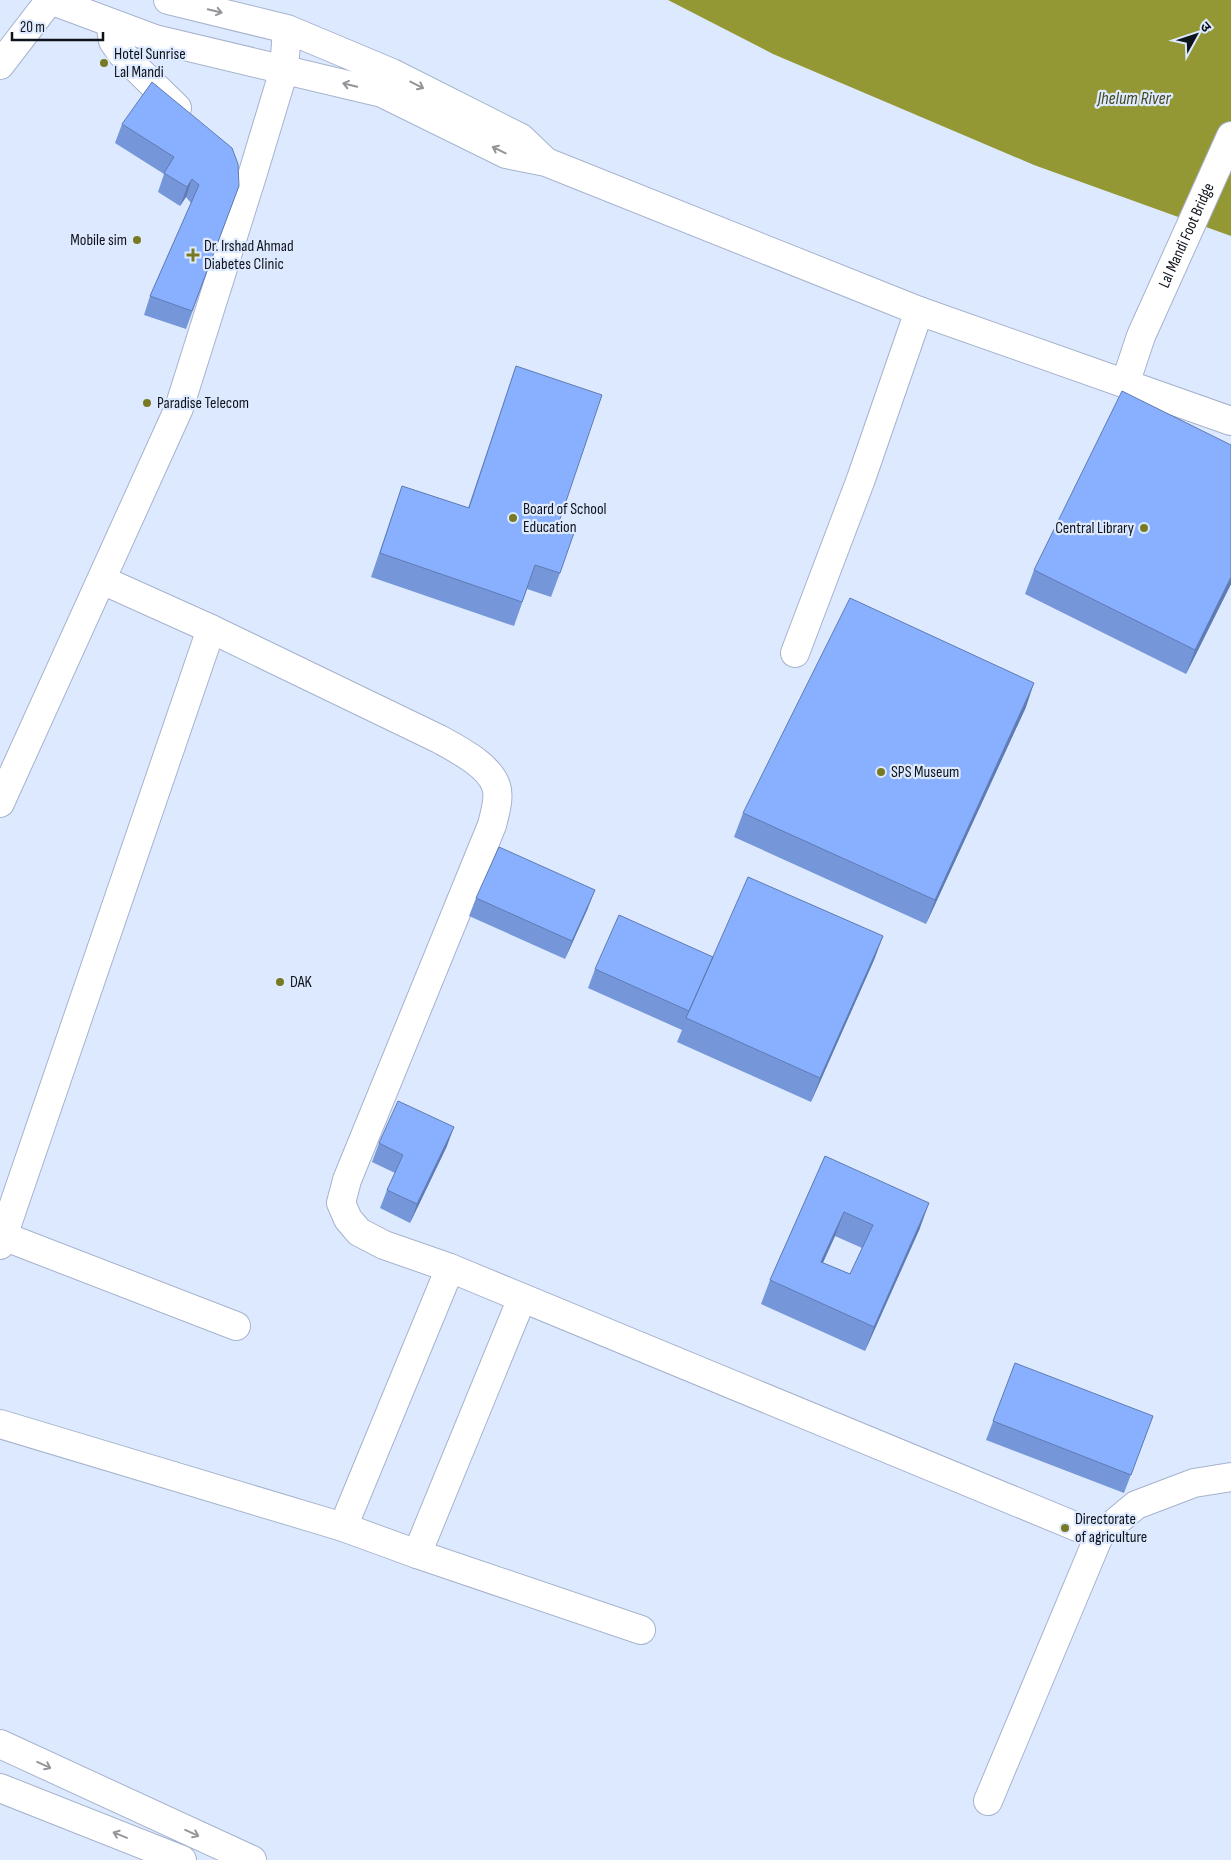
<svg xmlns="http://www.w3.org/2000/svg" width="1231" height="1860" font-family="'Sofia Sans Condensed','Noto Sans Devanagari',sans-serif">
  <rect width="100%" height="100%" fill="#dde9fe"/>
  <path fill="#949834" d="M668 0H1231V236L1034 165 773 54Z"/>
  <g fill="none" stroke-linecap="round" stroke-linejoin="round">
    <defs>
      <g id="street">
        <path d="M0 65 50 0"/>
        <path id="s1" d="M1125 384 1141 336 1231 136"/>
        <path d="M102 580 211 629 439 739C457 749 489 765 496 786 500 797 495 813 492 825L347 1180 341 1203 348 1219 359 1232 384 1245 450 1268 1099 1536 988 1801"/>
        <path d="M795 653 861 479 919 311"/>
        <path d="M3 1236 236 1326"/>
        <path d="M0 1245 211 629"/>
        <path d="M0 1424 343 1527 417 1554 641 1630"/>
        <path d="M343 1527 450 1268"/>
        <path d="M1099 1536 1136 1505 1194 1483 1231 1477"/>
        <path d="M417 1554 522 1298"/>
      </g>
      <path id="secondary" d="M50 0 155 39 382 93 506 154 546 162 919 311 1231 421
        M168 0 287 29 392 73 521 138 545 161
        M110 23 113 41 122 54 177 108
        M0 803 179 408 252 176 284 70 287 29
        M0 1744 252 1860
        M0 1788 182 1860"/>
    </defs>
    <use href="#street" stroke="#a6b3cd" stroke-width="30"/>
    <use href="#secondary" stroke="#a6b3cd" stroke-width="30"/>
    <use href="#street" stroke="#fff" stroke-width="28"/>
    <use href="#secondary" stroke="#fff" stroke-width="28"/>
  </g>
  <path fill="#7597da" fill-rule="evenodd" d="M122 124 239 186 186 329 144 315 150 296 191 203 186 197 180 206 158 192 164 174 115 143Z
    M516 366 558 525 560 573 551 597 527 589 514 626 371 577 402 486 468 508Z
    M1034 570 1231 584 1186 674 1025 594Z
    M1026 707 926 924 734 837 743 813Z
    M476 898 588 908 565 959 469 916Z
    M883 936 874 960 811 1102 677 1042 682 1030 588 988 595 969 713 957Z
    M379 1143 447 1146 410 1223 380 1208 387 1190 395 1173 372 1162Z
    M825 1156 920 1228 865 1351 761 1304 770 1280ZM835 1236 862 1248 850 1274 823 1263Z
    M1015 1363 1146 1435 1124 1493 986 1440Z"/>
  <path fill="#5f7bb2" d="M192 179 186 197 180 206 187 187Z
    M1231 577V584L1186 674 1195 650Z
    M1034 683 1026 707 926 924 935 900Z
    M595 890 588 908 565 959 572 941Z
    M883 936 874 960 811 1102 820 1078Z
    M454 1127 447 1146 410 1223 417 1204Z
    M929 1203 920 1228 865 1351 874 1327Z
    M844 1212 835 1236 812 1286 821 1262Z"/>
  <path fill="#88b0fe" stroke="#5f7bb2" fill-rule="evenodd" d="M152 82 232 148 238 164 239 186 192 311 150 296 199 185 192 179 187 187 164 173 174 157 122 124Z
    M516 366 602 395 558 525 575 530 560 573 535 565 522 602 380 553 402 486 469 508Z
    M1122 391 1231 445V577L1195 650 1034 570Z
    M850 598 1034 683 935 900 743 813Z
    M499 847 595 890 572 941 476 898Z
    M748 877 883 936 820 1078 686 1018Z
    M619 915 713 957 689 1011 595 969Z
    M398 1101 454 1127 417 1204 387 1190 403 1155 379 1143Z
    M825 1156 929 1203 874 1327 770 1280ZM844 1212 873 1225 850 1274 821 1262Z
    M1015 1363 1153 1416 1131 1475 993 1421Z"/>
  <defs><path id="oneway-shaft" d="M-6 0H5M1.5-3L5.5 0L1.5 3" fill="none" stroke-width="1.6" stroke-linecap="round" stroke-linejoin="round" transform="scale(1.25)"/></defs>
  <g stroke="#939599">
    <use href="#oneway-shaft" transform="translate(215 11) rotate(14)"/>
    <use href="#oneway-shaft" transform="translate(350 85) rotate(-167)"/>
    <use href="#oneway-shaft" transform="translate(417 85) rotate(27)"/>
    <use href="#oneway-shaft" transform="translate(499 150) rotate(-154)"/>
    <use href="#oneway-shaft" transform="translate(44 1765) rotate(25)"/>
    <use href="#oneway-shaft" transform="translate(192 1833) rotate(25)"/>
    <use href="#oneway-shaft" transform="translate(120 1835) rotate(-158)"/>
  </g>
  <g fill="#777a23" stroke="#dde9fe" stroke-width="2">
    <circle cx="104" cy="63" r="5"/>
    <circle cx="137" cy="240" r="5"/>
    <path d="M190.5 247.5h5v5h5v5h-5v5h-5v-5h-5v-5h5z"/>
    <circle cx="147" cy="403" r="5"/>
    <circle cx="513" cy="518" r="5"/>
    <circle cx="1144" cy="528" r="5"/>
    <circle cx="881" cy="772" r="5"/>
    <circle cx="280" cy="982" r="5"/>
    <circle cx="1065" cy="1528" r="5"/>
  </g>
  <g text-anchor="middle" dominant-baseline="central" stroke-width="4.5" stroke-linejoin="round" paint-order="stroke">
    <g font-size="16" fill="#0f131c" stroke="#dde9fe" text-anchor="start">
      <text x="114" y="54">Hotel Sunrise<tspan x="114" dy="18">Lal Mandi</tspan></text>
      <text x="127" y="240" text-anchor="end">Mobile sim</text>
      <text x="204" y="246">Dr. Irshad Ahmad<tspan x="204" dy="18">Diabetes Clinic</tspan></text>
      <text x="157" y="403">Paradise Telecom</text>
      <text x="523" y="509">Board of School<tspan x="523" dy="18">Education</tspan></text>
      <text x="1134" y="528" text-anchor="end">Central Library</text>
      <text x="891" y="772">SPS Museum</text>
      <text x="290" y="982">DAK</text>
      <text x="1075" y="1519">Directorate<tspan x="1075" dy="18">of agriculture</tspan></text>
    </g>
    <g font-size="16" fill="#0f131c" stroke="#dde9fe">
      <text stroke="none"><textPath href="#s1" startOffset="161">Lal Mandi Foot Bridge</textPath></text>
    </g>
    <g font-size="18" font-style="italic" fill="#484a21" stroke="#dde9fe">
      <text x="1134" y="98">Jhelum River</text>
    </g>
  </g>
  <g transform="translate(1196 35) rotate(50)" stroke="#dde9fe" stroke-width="4" paint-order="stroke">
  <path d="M0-4L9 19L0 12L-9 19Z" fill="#0f131c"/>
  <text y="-8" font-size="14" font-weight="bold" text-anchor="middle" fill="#0f131c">उ</text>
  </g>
  <path d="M12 32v8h91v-8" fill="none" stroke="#0f131c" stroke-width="2.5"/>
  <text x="20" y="32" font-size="15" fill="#0f131c" stroke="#dde9fe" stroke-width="4" paint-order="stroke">20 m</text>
</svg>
